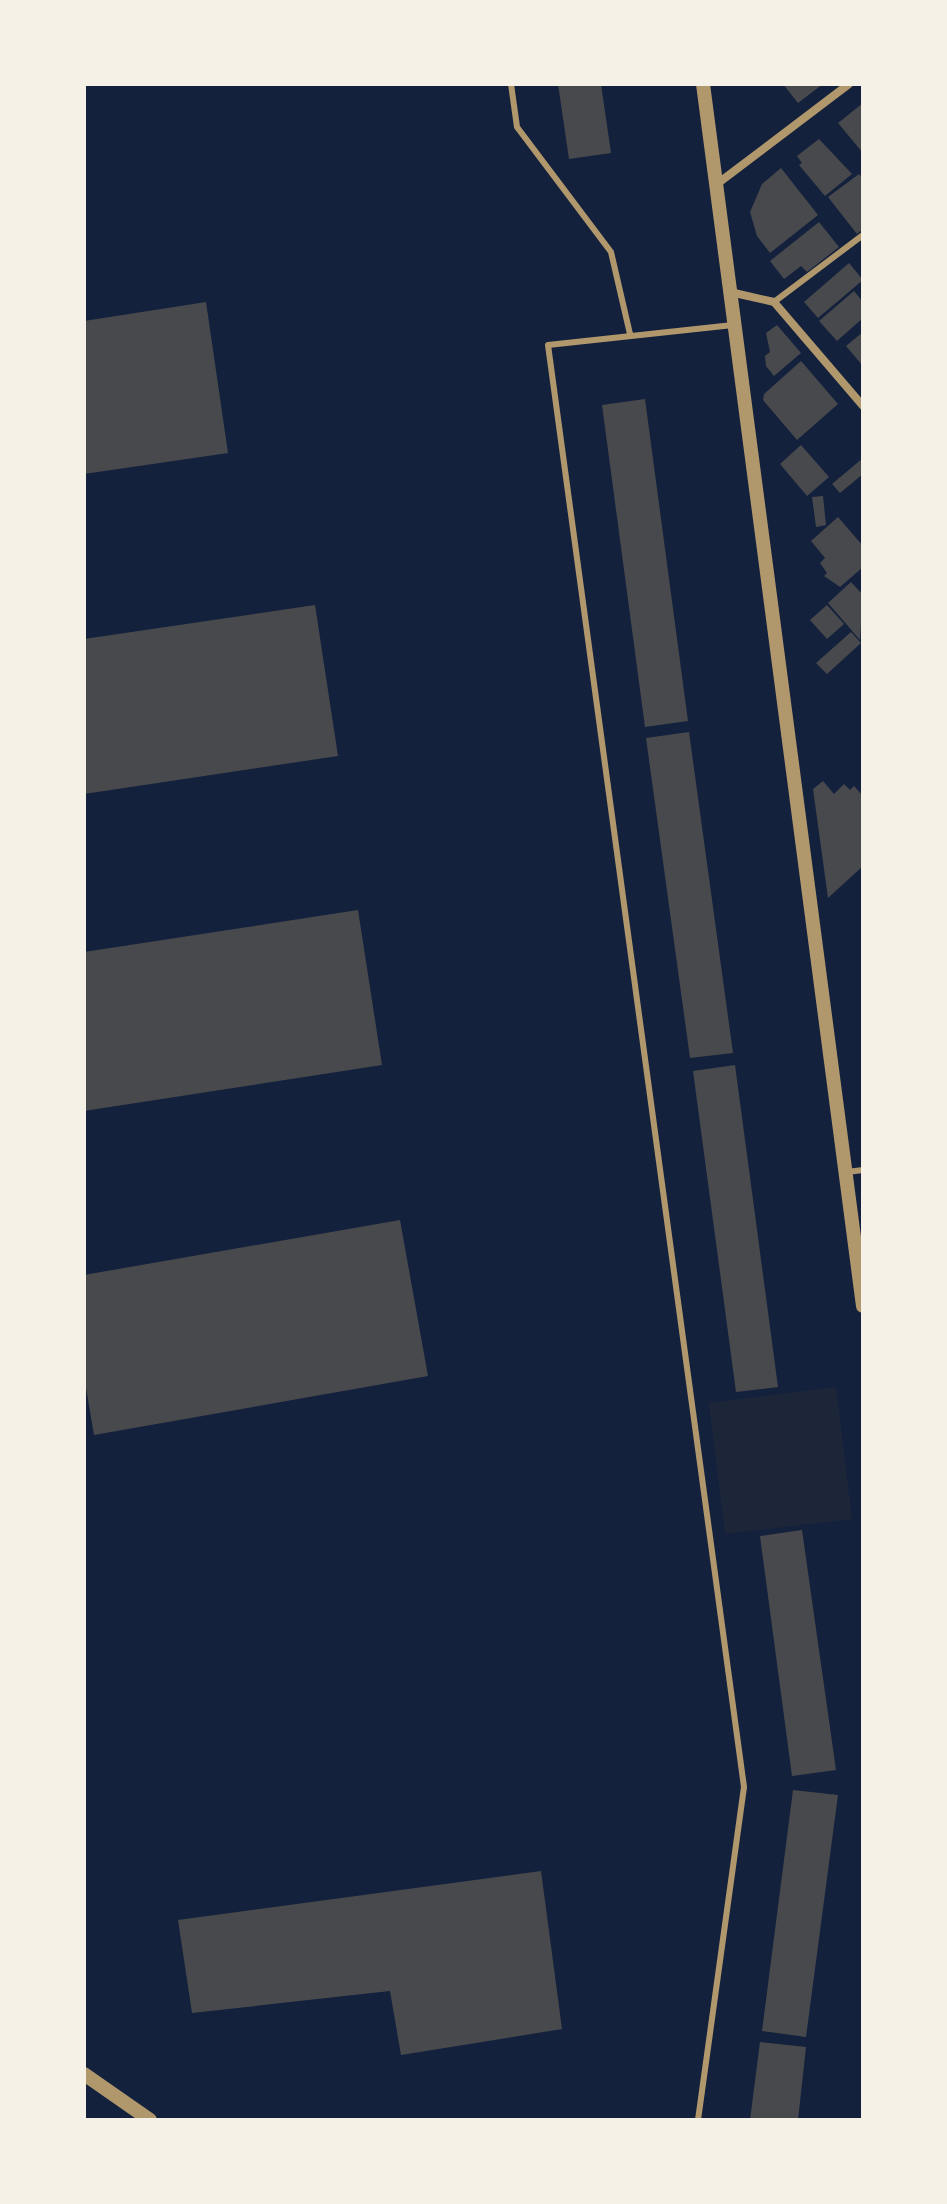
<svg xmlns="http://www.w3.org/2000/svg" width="947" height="2204" font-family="'Titillium Web',sans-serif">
  <rect width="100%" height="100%" fill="#14213d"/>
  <path fill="#1d2539" d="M836 1387 852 1519 725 1534 709 1403Z"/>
  <path fill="#48494c" d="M558 84H601L611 153 569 159Z
    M783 84H823L798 103Z
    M863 103V153L838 123Z
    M819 139 852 174 825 196 799 165 802 163 797 156Z
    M781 168 818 215 770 253 757 236 750 212 762 184Z
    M859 174 863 179V229L857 234 828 197Z
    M819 222 839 247 807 272 801 266 784 279 770 261Z
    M849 263 863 280 818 318 804 302Z
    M854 291 863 302V318L837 341 819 321Z
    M206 302 228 453 84 474V321Z
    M777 325 801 353 774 376 766 366 765 356 770 352 766 333Z
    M863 332V366L846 346Z
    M801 361 838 404 797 440 763 400 764 394Z
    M645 399 688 721 645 727 602 405Z
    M801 445 829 477 807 496 780 464Z
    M863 458V474L840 493 832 484Z
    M823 496 826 525 816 527 812 497Z
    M838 517 863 546V567L840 587 824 576 827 573 820 563 825 558 811 541Z
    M851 582 863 595 860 640 828 603Z
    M315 605 338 756 84 794V639Z
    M827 605 844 624 827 639 810 620Z
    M851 632 861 643 827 674 816 663Z
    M689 732 733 1053 690 1058 646 738Z
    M823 781 834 794 844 784 850 790 854 786 863 796V866L828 898 813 789Z
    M358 910 382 1065 84 1111V952Z
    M735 1065 778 1387 736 1392 693 1071Z
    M400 1220 428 1376 94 1435 84 1376V1275Z
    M802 1530 836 1770 792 1776 760 1536Z
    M793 1790 838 1795 806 2037 762 2031Z
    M541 1871 562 2029 401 2055 390 1991 192 2013 178 1920Z
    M760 2042 806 2047 798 2120H750Z"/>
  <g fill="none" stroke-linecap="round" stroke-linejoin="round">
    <path stroke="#b1986c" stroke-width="6" d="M511 84 517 127 611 252 630 334
      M774 302 863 235
      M847 1172 863 1170
      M698 2120 744 1787 548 345 733 325"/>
    <path stroke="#b1986c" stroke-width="8" d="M717 184 849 84
      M730 292 774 302 863 406"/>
    <path stroke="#b1986c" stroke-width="14" d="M703 84 863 1306
      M84 2074 150 2120"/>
  </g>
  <rect width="947" height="2204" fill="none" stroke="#f6f1e7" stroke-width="172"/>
</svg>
